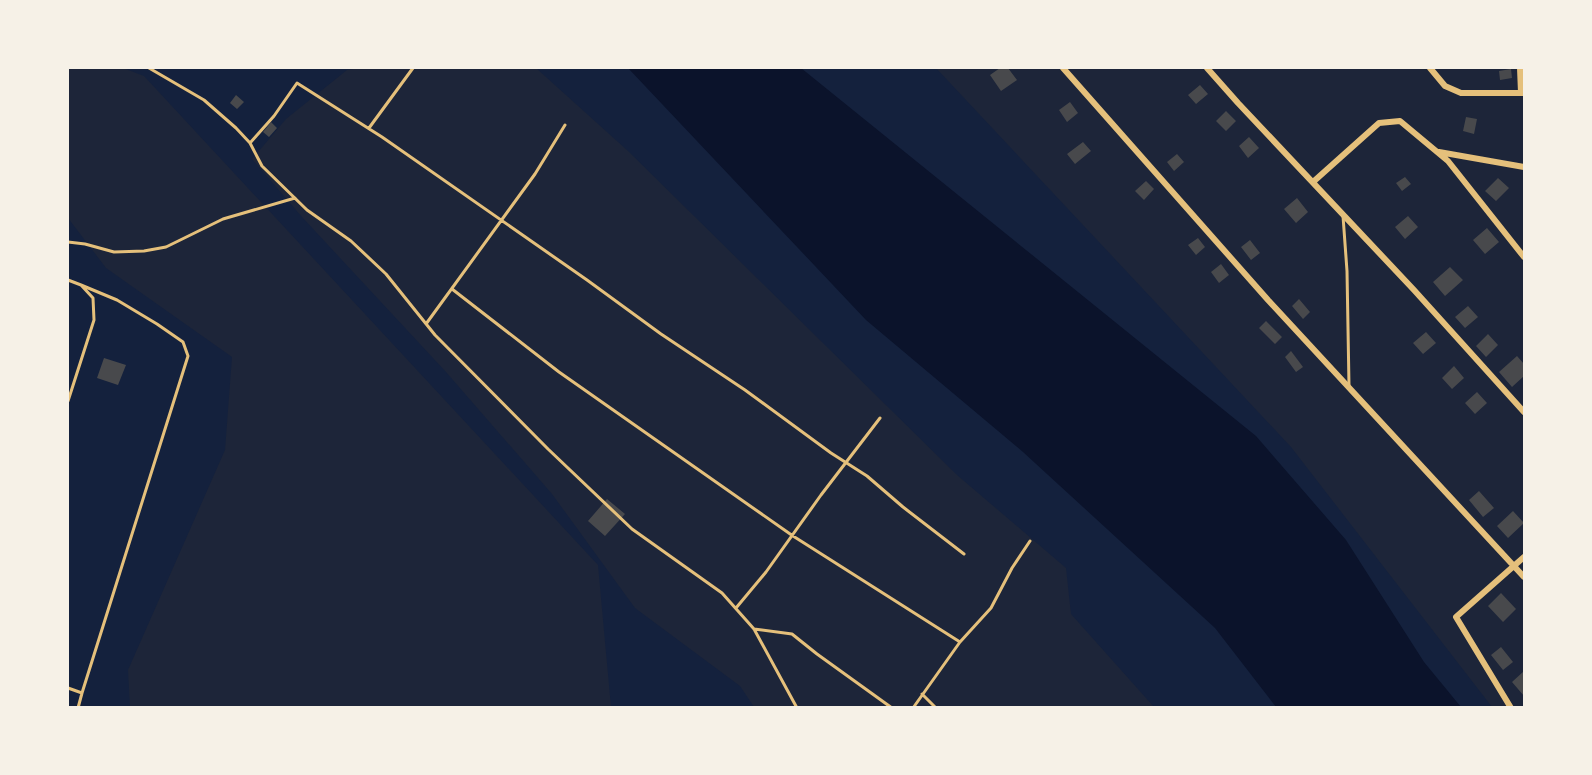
<svg xmlns="http://www.w3.org/2000/svg" width="1592" height="775" font-family="'Noto Sans',sans-serif">
  <rect width="100%" height="100%" fill="#14213d"/>
  <path fill="#1d2539" d="M68 68H123L144 76 598 565 611 707H130L128 670 225 450 232 357 106 268 68 218Z
    M359 68H536L628 151 957 475 1066 568 1071 614 1154 707H754L740 686 635 608 552 494 446 372 302 217 252 159 286 119 347 70Z
    M936 68H1524V707H1492L1291 447Z"/>
  <path fill="#0b132b" d="M628 68H801L1256 436 1346 540 1424 662 1461 707H1276L1215 628 1023 452 866 320Z"/>
  <path fill="#48494c" d="M1000 68H1008L1017 80 1001 91 990 75Z
    M1511 69 1512 78 1500 80 1499 71Z
    M1200 85 1208 94 1196 104 1188 95Z
    M236 95 244 102 237 109 230 103Z
    M1070 102 1078 113 1067 122 1059 110Z
    M1226 111 1236 121 1226 131 1216 121Z
    M1466 117 1477 119 1474 134 1463 131Z
    M271 122 277 128 269 137 263 132Z
    M1249 137 1259 148 1248 158 1239 146Z
    M1083 142 1091 151 1075 164 1067 154Z
    M1177 154 1184 162 1174 171 1167 162Z
    M1405 177 1411 184 1402 191 1396 183Z
    M1498 178 1509 188 1496 201 1485 191Z
    M1146 181 1154 189 1144 200 1135 191Z
    M1297 198 1308 212 1296 223 1284 209Z
    M1408 216 1418 227 1405 239 1395 227Z
    M1487 228 1499 242 1485 254 1473 240Z
    M1198 238 1205 247 1196 255 1188 245Z
    M1250 240 1260 253 1251 260 1241 247Z
    M1221 264 1229 275 1219 283 1211 272Z
    M1450 267 1463 280 1445 296 1433 282Z
    M1299 299 1310 312 1303 319 1292 306Z
    M1468 306 1478 317 1465 328 1455 317Z
    M1266 321 1282 337 1275 344 1259 328Z
    M1426 332 1436 343 1423 354 1413 343Z
    M1488 334 1498 345 1486 357 1476 346Z
    M1291 351 1303 367 1296 372 1285 357Z
    M1517 356 1524 364V376L1512 387 1499 372Z
    M104 358 126 365 118 385 97 378Z
    M1454 366 1464 378 1452 389 1442 378Z
    M1477 392 1487 403 1475 414 1465 403Z
    M1479 491 1494 508 1483 517 1469 500Z
    M607 499 625 514 605 536 588 521Z
    M1513 511 1524 523 1508 538 1497 526Z
    M1501 593 1516 609 1503 622 1488 606Z
    M1501 647 1513 662 1503 670 1491 655Z
    M1524 671V696L1512 682Z"/>
  <g fill="none" stroke-linecap="round" stroke-linejoin="round">
    <path stroke="#e5c07b" stroke-width="3" d="M149 68 204 100 236 128 250 143 262 166 307 210 351 241 386 274 435 335 548 449 632 529 722 593 754 629 797 708
      M369 128 413 68
      M250 143 274 116 297 83 382 137 587 280 661 334 745 390 831 453 867 476 903 507 964 554
      M1343 216 1347 271 1349 386
      M68 242 85 244 114 252 144 251 166 247 223 219 295 198
      M68 280 81 285 93 298 94 320 68 401
      M452 289 559 372 793 536 960 642
      M426 324 535 174 565 125
      M736 608 766 572 821 495 880 418
      M754 629 792 634 817 654 892 708
      M68 688 82 693 188 356 183 342 157 324 117 300 81 285
      M922 694 936 708
      M78 708 82 693
      M913 708 960 642 991 608 1012 568 1030 541"/>
    <path stroke="#e5c07b" stroke-width="6" d="M1063 68 1268 300 1524 577
      M1207 68 1238 103 1414 290 1524 412
      M1430 68 1445 86 1461 93H1524
      M1520 68 1521 93
      M1439 152 1524 167
      M1313 182 1379 123 1400 121 1448 161 1524 257
      M1511 708 1456 617 1524 557"/>
  </g>
  <rect width="1592" height="775" fill="none" stroke="#f6f1e7" stroke-width="138"/>
</svg>
